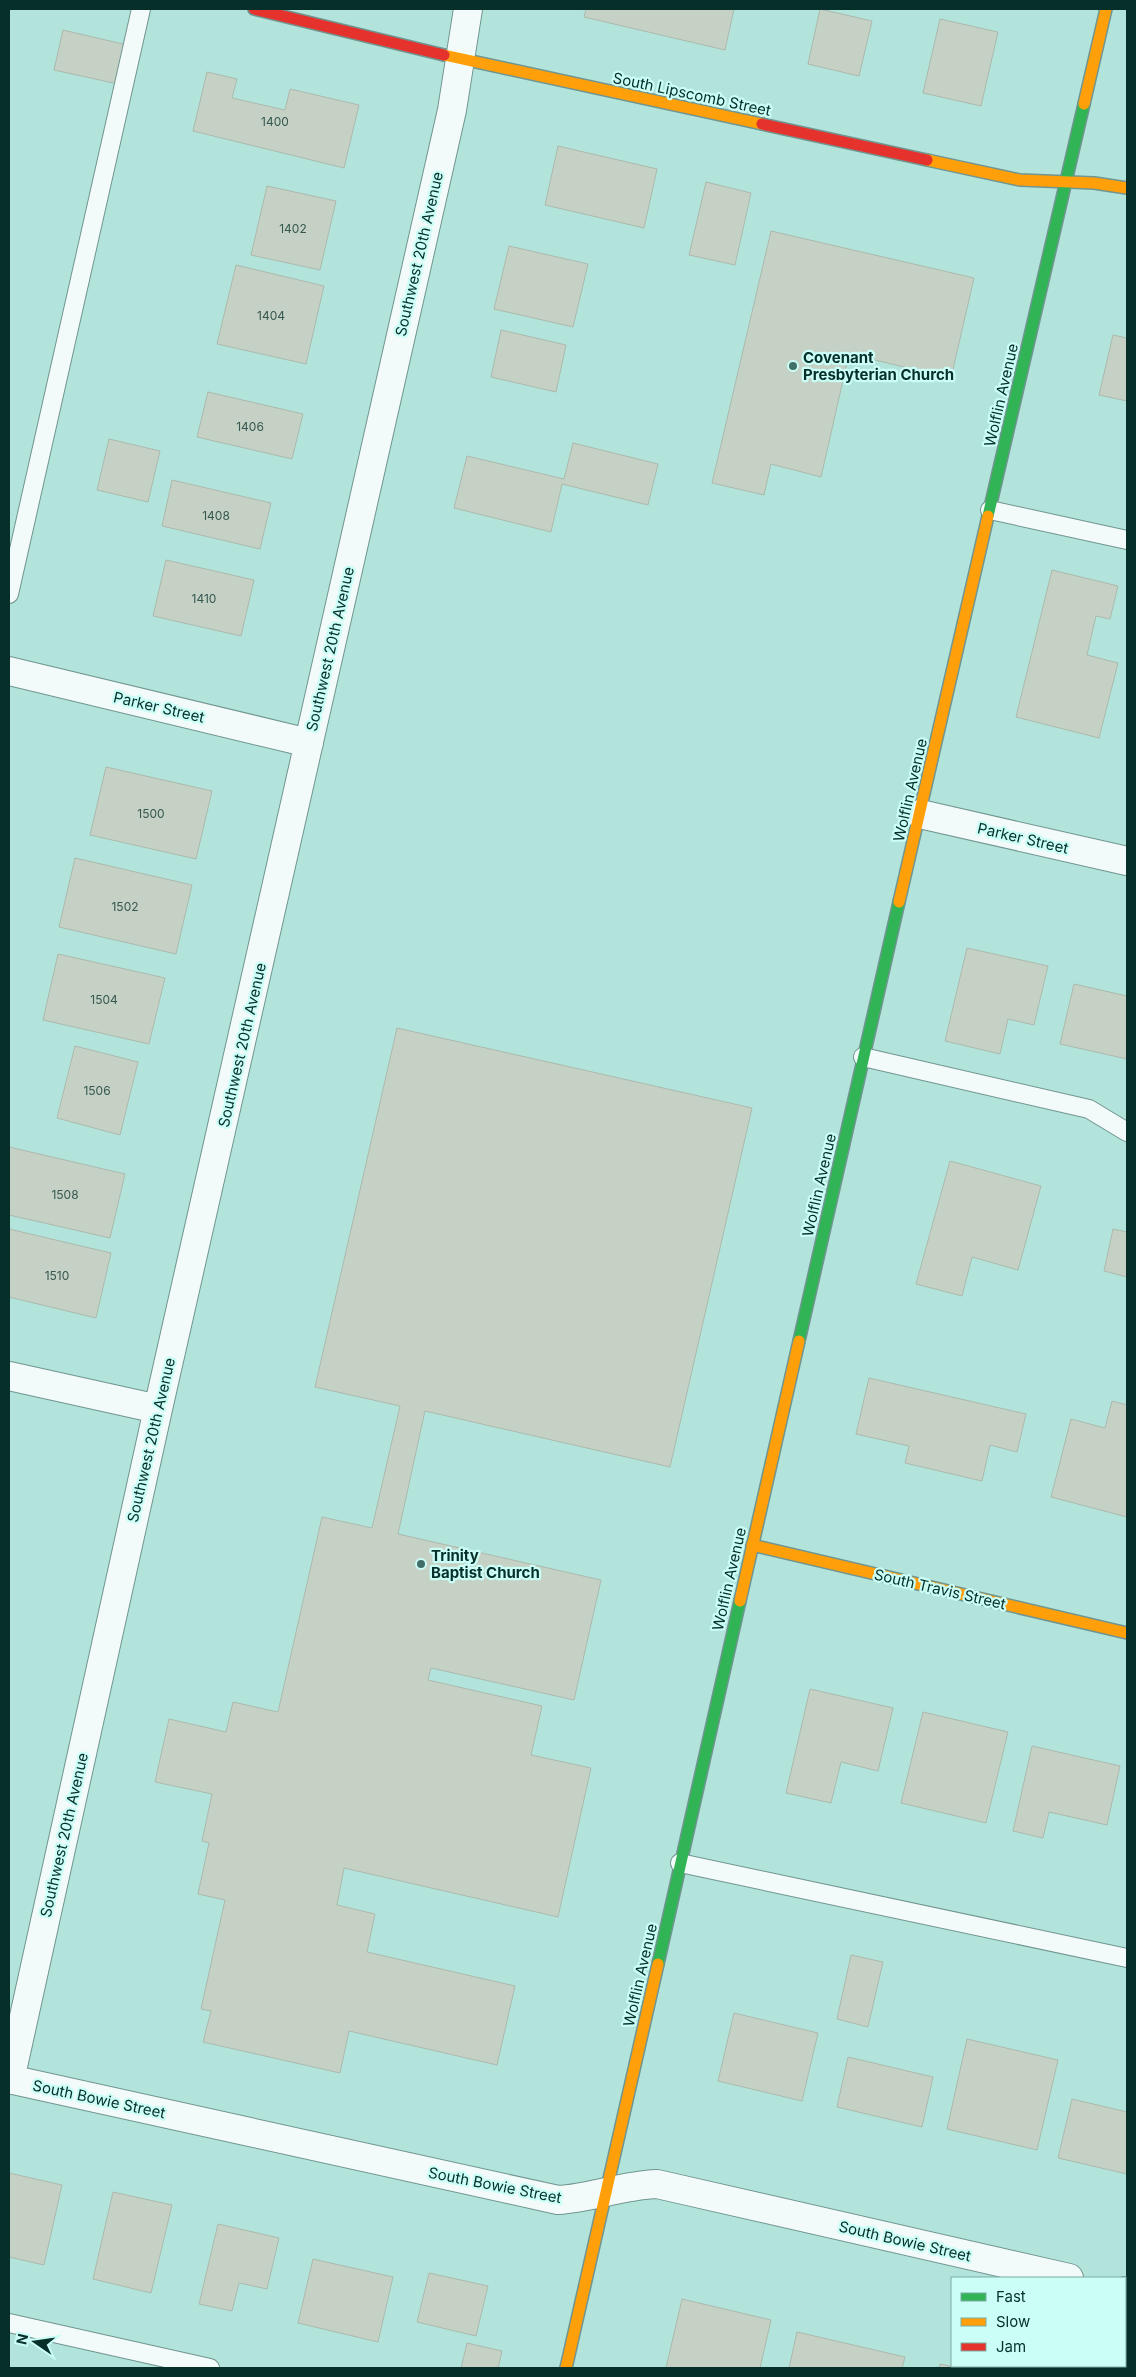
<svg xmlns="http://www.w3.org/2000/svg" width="1136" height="2377" font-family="Inter,sans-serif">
  <rect width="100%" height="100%" fill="#b2e4dc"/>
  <path fill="#c5d1c4" stroke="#acb9ad" d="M586 9H734L725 50 584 17Z
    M820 9 872 21 859 76 808 64Z
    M940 19 998 32 981 106 923 93Z
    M63 30 127 45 118 84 54 70Z
    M207 72 237 79 232 98 285 110 290 89 359 105 344 168 193 131Z
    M558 146 657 169 644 228 545 205Z
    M706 182 751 193 735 265 689 255Z
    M267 186 336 201 320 270 251 255Z
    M771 231 974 278 951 378 849 354 821 477 771 464 764 495 712 483Z
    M509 246 588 264 573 327 494 309Z
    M236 265 324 286 306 364 217 344Z
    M501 330 566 345 556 392 491 377Z
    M1113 335 1127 338V401L1099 395Z
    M208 392 303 414 292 459 197 437Z
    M109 439 160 451 148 502 97 490Z
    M573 443 658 464 648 505 562 484 551 532 454 508 467 456 564 479Z
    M172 480 271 503 260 549 162 526Z
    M166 560 254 580 241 636 153 616Z
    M1052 570 1118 586 1110 619 1096 616 1087 655 1118 663 1099 738 1016 717Z
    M106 767 212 791 196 859 90 835Z
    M75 858 192 885 176 954 59 927Z
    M967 948 1048 966 1034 1025 1008 1019 1000 1054 945 1041Z
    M58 954 165 978 149 1044 43 1020Z
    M1074 984 1127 996V1059L1060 1044Z
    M397 1028 752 1108 670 1467 425 1411 398 1534 601 1580 574 1700 431 1668 428 1680 542 1706 531 1755 591 1768 558 1917 344 1868 337 1905 375 1914 367 1952 515 1986 497 2065 349 2031 340 2073 203 2042 211 2011 201 2009 225 1900 198 1894 209 1843 202 1841 212 1794 155 1782 169 1719 226 1732 233 1702 278 1712 322 1517 372 1528 400 1406 315 1387Z
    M75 1046 138 1062 120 1135 57 1118Z
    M9 1147 125 1174 110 1238 9 1215Z
    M950 1161 1041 1186 1018 1270 972 1257 962 1296 916 1284Z
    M9 1229 111 1253 96 1318 9 1297Z
    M1113 1229 1127 1232V1277L1104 1271Z
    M869 1378 1026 1414 1017 1452 990 1445 982 1481 905 1463 909 1446 856 1434Z
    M1112 1401 1127 1405V1517L1051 1497 1071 1419 1105 1428Z
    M810 1689 893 1708 878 1771 841 1762 831 1803 786 1793Z
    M923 1712 1008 1732 986 1823 901 1803Z
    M1032 1746 1120 1766 1107 1825 1049 1812 1043 1838 1013 1831Z
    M851 1955 883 1962 868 2027 837 2019Z
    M734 2013 818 2033 802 2101 718 2081Z
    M967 2039 1058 2060 1037 2150 947 2129Z
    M848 2057 933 2077 922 2127 837 2107Z
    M1072 2099 1127 2112V2174L1058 2158Z
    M9 2173 62 2185 44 2265 9 2257Z
    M113 2192 172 2205 151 2293 93 2279Z
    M218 2224 279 2238 267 2289 239 2283 232 2311 199 2304Z
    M313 2259 393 2277 378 2342 298 2323Z
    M429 2273 488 2286 476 2336 417 2322Z
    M682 2299 771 2320 760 2368H666Z
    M797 2332 905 2357 902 2368H789Z
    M467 2343 502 2351 498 2368H461Z
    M940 2364 960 2368H939Z"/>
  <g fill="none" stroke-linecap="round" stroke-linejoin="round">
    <defs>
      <path id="lane" d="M990 510 1127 540
        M9 594 141 9
        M863 1057 1089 1109 1127 1132
        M680 1863 1127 1958
        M9 2323 210 2368"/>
      <path id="street" d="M9 671 309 743
        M920 814 1127 861
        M9 1376 158 1409
        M9 2079 558 2200C592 2198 623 2185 657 2184L1069 2278
        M10 2080 158 1409 452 110 468 9
        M1125 2291 1127 2292"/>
      <path id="fast" d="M988 516 1084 104
        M799 1341 899 902
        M658 1964 740 1601"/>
      <path id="slow" d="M444 55 762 124
        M1084 104 1106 9
        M927 160 1020 180 1094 183 1127 188
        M899 902 988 516
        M752 1545 1127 1633
        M740 1601 799 1341
        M566 2368 658 1964"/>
      <path id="jam" d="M254 9 444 55
        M762 124 927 160"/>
    </defs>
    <use href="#lane" stroke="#719590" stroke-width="20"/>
    <use href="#street" stroke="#719590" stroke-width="30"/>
    <use href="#fast" stroke="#719590" stroke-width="14"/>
    <use href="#slow" stroke="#719590" stroke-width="14"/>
    <use href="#jam" stroke="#719590" stroke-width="14"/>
    <use href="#lane" stroke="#f3fbfa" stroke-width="18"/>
    <use href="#street" stroke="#f3fbfa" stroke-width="28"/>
    <use href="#fast" stroke="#30b455" stroke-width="11"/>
    <use href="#slow" stroke="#ff9f0a" stroke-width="11"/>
    <use href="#jam" stroke="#e5322d" stroke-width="11"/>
  </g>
  <g fill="#426e68" stroke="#cafef6" stroke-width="2">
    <circle cx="793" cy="366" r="5"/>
    <circle cx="421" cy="1564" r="5"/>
  </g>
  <g text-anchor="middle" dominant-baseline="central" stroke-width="4.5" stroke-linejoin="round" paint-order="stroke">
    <g font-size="12" fill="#365850">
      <text x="275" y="121">1400</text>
      <text x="293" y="228">1402</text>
      <text x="271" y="315">1404</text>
      <text x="250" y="426">1406</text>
      <text x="216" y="515">1408</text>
      <text x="204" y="598">1410</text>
      <text x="151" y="813">1500</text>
      <text x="125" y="906">1502</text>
      <text x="104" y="999">1504</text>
      <text x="97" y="1090">1506</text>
      <text x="65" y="1194">1508</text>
      <text x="57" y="1275">1510</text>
    </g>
    <g font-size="15" fill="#062f2a" stroke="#cafef6">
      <text transform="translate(692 94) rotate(12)">South Lipscomb Street</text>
      <text transform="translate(419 254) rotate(-77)">Southwest 20th Avenue</text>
      <text transform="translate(1001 395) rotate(-77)">Wolflin Avenue</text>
      <text transform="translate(330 649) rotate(-77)">Southwest 20th Avenue</text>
      <text transform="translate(159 707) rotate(13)">Parker Street</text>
      <text transform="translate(910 790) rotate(-77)">Wolflin Avenue</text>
      <text transform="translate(1023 838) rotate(13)">Parker Street</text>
      <text transform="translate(242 1045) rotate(-77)">Southwest 20th Avenue</text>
      <text transform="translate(819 1185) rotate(-77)">Wolflin Avenue</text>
      <text transform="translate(151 1440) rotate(-77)">Southwest 20th Avenue</text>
      <text transform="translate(729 1579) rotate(-77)">Wolflin Avenue</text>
      <text transform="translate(940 1589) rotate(13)">South Travis Street</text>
      <text transform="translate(64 1835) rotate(-77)">Southwest 20th Avenue</text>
      <text transform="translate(640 1975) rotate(-77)">Wolflin Avenue</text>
      <text transform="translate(99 2099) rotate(12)">South Bowie Street</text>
      <text transform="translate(495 2185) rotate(11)">South Bowie Street</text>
      <text transform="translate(905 2241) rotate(13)">South Bowie Street</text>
    </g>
    <g font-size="15" font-weight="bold" fill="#062f2a" stroke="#cafef6" text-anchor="start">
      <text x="803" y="357">Covenant<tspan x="803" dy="17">Presbyterian Church</tspan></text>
      <text x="431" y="1555">Trinity<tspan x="431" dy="17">Baptist Church</tspan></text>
    </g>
  </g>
  <rect width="1136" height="2377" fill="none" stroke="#062f2a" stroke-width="20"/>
  <rect x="951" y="2277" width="175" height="90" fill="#cafef6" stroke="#7caba4"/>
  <rect x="961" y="2293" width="25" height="8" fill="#30b455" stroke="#7caba4"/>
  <text x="996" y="2302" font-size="15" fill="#062f2a">Fast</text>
  <rect x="961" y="2318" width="25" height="8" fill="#ff9f0a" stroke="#7caba4"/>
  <text x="996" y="2327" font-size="15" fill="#062f2a">Slow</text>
  <rect x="961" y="2343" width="25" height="8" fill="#e5322d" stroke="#7caba4"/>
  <text x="996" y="2352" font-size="15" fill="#062f2a">Jam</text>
  <g transform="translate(35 2342) rotate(283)" stroke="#cafef6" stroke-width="4" paint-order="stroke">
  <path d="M0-4L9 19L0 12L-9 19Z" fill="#062f2a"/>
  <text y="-8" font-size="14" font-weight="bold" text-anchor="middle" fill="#062f2a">N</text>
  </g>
</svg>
